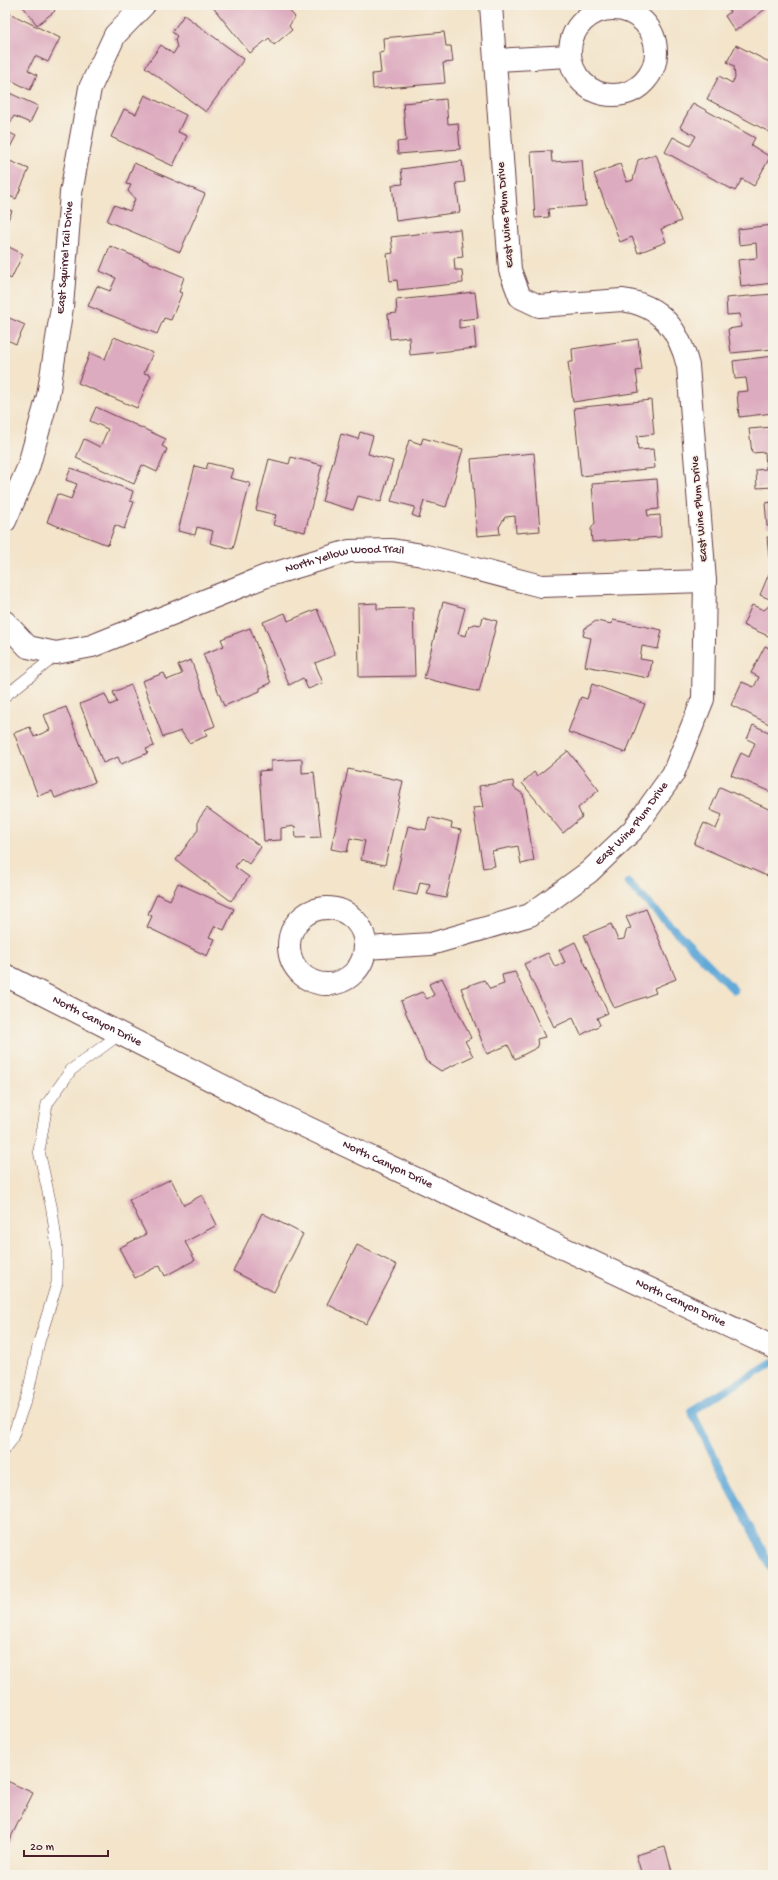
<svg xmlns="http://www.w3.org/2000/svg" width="778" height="1880" font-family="'Gochi Hand',sans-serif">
  <rect width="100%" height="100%" fill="#f7f3e8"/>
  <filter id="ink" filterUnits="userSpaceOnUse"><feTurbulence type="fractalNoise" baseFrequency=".025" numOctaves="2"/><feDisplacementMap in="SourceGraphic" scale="8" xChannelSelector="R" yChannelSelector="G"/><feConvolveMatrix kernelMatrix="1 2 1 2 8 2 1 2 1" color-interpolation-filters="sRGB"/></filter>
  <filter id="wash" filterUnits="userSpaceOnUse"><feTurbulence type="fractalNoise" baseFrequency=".012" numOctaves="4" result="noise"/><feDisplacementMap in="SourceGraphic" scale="16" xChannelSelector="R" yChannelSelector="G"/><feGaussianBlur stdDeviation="0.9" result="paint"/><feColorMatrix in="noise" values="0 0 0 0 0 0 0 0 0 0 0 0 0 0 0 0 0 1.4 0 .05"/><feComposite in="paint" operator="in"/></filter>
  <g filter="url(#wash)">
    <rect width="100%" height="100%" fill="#f3e4ca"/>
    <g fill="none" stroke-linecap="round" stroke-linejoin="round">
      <path stroke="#61a9d8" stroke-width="8" d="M628 883 734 990
        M773 1362 691 1411 773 1571"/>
    </g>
    <g id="blocks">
      <path fill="#ddabbf" d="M22 5H51L55 11 37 25Z
        M211 5H285L295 17 289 26 292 30 274 45 269 38 250 53Z
        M725 5H771L735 31 725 16 730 12Z
        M5 11 60 38 48 62 35 56 28 70 37 75 30 90 5 77Z
        M184 15 244 59 206 112 145 67 161 45 173 54 177 48 175 39 177 36 172 32Z
        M444 32 446 46H451L453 62 443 63 445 83 373 89 372 74 381 73 379 53 384 52 383 38Z
        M736 45 773 64V134L707 99 719 76 732 83 735 78 734 66 727 62Z
        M5 91 38 106 30 123 14 116 6 131 16 136 8 151 5 150Z
        M145 95 186 115 178 132 187 136 173 166 111 137 124 109 136 114Z
        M446 99 448 124 458 123 460 149 398 154 397 142 406 141 403 103Z
        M693 103 755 138 751 145 770 157 754 186 742 179 735 191 665 152 673 137 690 146 696 136 680 127Z
        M551 151 552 162 582 160 586 206 548 209 549 217 535 218 531 152Z
        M656 154 681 221 661 229 666 242 638 253 632 237 620 242 594 174 620 164 627 182 633 180 638 160Z
        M5 159 29 169 16 199 5 194Z
        M462 161 465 182 456 183 460 212 396 221 392 185 403 184 401 169Z
        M134 163 205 194 180 252 107 221 114 205 130 211 135 199 128 191 131 185 126 184Z
        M5 208 12 211 5 226Z
        M773 225V283L741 287 738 260 757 258 756 243 739 245 738 229Z
        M460 229 463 257 454 258 455 270H462L463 283 398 290 397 280 390 281 387 254 393 253 391 237Z
        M5 245 23 254 11 279 5 275Z
        M110 246 184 277 179 292 182 293 171 320 164 318 157 334 88 306 97 286 110 291 116 278 100 271Z
        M475 292 478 318 459 320V328L474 326 476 348 410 355 409 337 390 339 388 314 397 313 396 300Z
        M773 294V349L731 353 728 329 741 327 740 314 727 315 726 298Z
        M5 316 25 325 16 344 5 339Z
        M114 337 153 353 144 373 151 375 137 408 78 383 90 353 105 359Z
        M638 339 642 370 636 371 639 392 573 402 568 362H573L572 349Z
        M773 356V413L739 417 737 392 748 391 746 378 735 379 733 361Z
        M651 400 654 434 637 436 638 450 653 449 655 468 581 476 574 408Z
        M96 407 166 439 162 446 167 449 157 472 142 465 134 484 76 458 84 439 100 447 108 429 90 421Z
        M773 427V487L757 488 756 470 766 469 765 452 752 453 749 429Z
        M360 432 373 436 368 454 393 461 381 502 358 496 353 510 322 501 341 434 358 439Z
        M423 438 463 449 446 507 424 501 419 518 412 515 415 507 391 501 409 440 421 444Z
        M534 453 540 531 516 533 515 516 505 517 499 527 500 534 477 536 471 459Z
        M291 457 322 465 305 532 273 525 276 515 256 510 269 459 289 464Z
        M208 463 233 469 230 478 250 483 233 549 210 543 213 531 197 527 195 535 178 531 195 466 206 469Z
        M71 468 133 491 130 501 134 502 124 529 115 525 108 545 47 522 57 494 71 499 77 484 66 480Z
        M657 479 659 509 647 510 648 516 660 515 661 537 592 542 591 529 595 523 592 484Z
        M773 502V526H767L765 503Z
        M773 536V555L769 556 767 537Z
        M771 569 773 570V638L743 625 752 605 764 610 770 605 772 600 760 595Z
        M443 602 465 608 458 634 466 636 469 626 475 624 481 625 483 617 497 621 479 692 424 678Z
        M377 603V609L413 608 415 676 359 677 358 604Z
        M317 609 335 655 315 663 323 683 308 689 303 678 289 685 263 622 285 613 288 621Z
        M613 620 662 630 658 649 642 646 640 659 652 661 649 678 585 666 591 638 583 636 585 628 596 621 612 624Z
        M250 628 271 683 260 688V691L224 706 203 654 224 646 221 639Z
        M765 646 773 650V726L731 705 742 682 754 687 759 677 751 673Z
        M191 660 215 726 205 730 207 736 189 743 181 731 163 737 142 681 164 673 167 680 182 674 178 665Z
        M592 684 645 704 626 753 568 732 581 697 587 699Z
        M131 685 154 746 146 749 148 753 121 764 118 757 103 763 80 704 105 694 110 705 117 702 113 692Z
        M66 707 95 782 55 798 52 791 38 796 14 733 30 727 34 737 50 730 44 715Z
        M753 725 773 734V793L731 775 741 753 749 757 755 743 747 739Z
        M568 751 599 790 578 808 582 817 563 833 522 783 534 772 537 776Z
        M302 759V773L314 772 321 837 296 838 295 826 281 828V840L264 841 259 771 271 770V761Z
        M348 769 403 781 385 865 361 860 365 841 350 838 347 852 331 849Z
        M513 781 514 788 523 794 534 861 521 864 518 846 492 851 495 866 483 868 473 808 483 807 479 786Z
        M720 787 773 811V863L767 876 694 844 704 823 716 829 722 815 710 810Z
        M207 808 261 847 249 864 241 858 235 867 249 877 231 901 176 860 198 830V820Z
        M429 817 452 823 451 828 461 830 446 898 427 894 430 884 420 882 417 895 393 890 408 826 426 830Z
        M178 883 234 909 224 930 215 926 209 937 215 939 207 956 147 927 152 916 148 914 157 894 170 900Z
        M646 909 676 979 654 988 656 993 614 1008 584 935 611 924 618 940 624 939 627 929 631 928 626 917Z
        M575 942 608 1013 597 1018 600 1025 581 1035 573 1018 554 1027 524 964 548 953 555 967 565 962 559 950Z
        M515 972 545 1037 537 1039 538 1047 515 1059 508 1045 487 1054 461 988 484 980 490 989 504 984 502 975Z
        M442 978 471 1038 465 1041 473 1056 441 1071 426 1061 401 1001 422 992 427 999 434 995 429 984Z
        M171 1179 184 1205 202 1195 217 1225 185 1242 195 1260 165 1276 160 1265 135 1278 119 1248 146 1234 129 1200Z
        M262 1213 303 1234 274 1292 233 1271Z
        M357 1245 397 1265 366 1324 327 1304Z
        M5 1780 33 1793 5 1849Z
        M665 1847 673 1875H642L636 1855Z"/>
    </g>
  </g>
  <g filter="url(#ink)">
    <use href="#blocks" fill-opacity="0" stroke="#633d43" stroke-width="1"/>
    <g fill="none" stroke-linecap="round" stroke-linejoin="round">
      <defs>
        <path id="lane" d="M5 696 58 654
          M5 1449 11 1441 28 1393 39 1342 57 1283V1247L52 1210 39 1151 47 1104 71 1070 120 1034"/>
        <g id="street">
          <circle cx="613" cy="52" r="43"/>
          <path d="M496 60 569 56"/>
          <path id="s1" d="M5 521 28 468 48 396 62 307 71 193 90 88 115 35 144 5"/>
          <path id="s2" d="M5 622 28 647 56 653 92 646 266 576 349 551 392 550 422 555 541 586 705 581"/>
          <circle cx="327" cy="946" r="38"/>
          <path id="s3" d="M365 948 431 944 530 915 589 872 633 830 673 774 703 699 705 581 688 366C679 330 661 305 622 300L539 306 520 297 510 270 491 5"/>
          <path id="s4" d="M5 975 266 1108 773 1347"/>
        </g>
      </defs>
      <use href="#lane" stroke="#633d43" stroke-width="12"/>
      <use href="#street" stroke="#633d43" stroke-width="24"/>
      <use href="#lane" stroke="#fff" stroke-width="11"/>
      <use href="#street" stroke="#fff" stroke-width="22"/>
    </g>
  </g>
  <g text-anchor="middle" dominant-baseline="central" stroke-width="3" stroke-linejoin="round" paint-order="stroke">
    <g font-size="12" fill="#4a1f2b" stroke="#f7f3e8">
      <text transform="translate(506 215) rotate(-95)">East Wine Plum Drive</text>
      <text stroke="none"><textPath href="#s1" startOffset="272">East Squirrel Tail Drive</textPath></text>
      <text transform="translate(700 509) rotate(-95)">East Wine Plum Drive</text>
      <text stroke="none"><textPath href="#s2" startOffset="368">North Yellow Wood Trail</textPath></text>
      <text stroke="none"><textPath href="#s3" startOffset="307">East Wine Plum Drive</textPath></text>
      <text stroke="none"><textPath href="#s4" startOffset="103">North Canyon Drive</textPath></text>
      <text stroke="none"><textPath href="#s4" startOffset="427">North Canyon Drive</textPath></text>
      <text stroke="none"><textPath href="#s4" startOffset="751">North Canyon Drive</textPath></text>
    </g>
  </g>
  <rect width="778" height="1880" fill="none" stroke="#f7f3e8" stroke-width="20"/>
  <path d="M24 1850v6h84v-6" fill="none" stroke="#4a1f2b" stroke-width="2"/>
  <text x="30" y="1850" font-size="12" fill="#4a1f2b" stroke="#f7f3e8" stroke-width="3" paint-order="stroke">20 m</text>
</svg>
